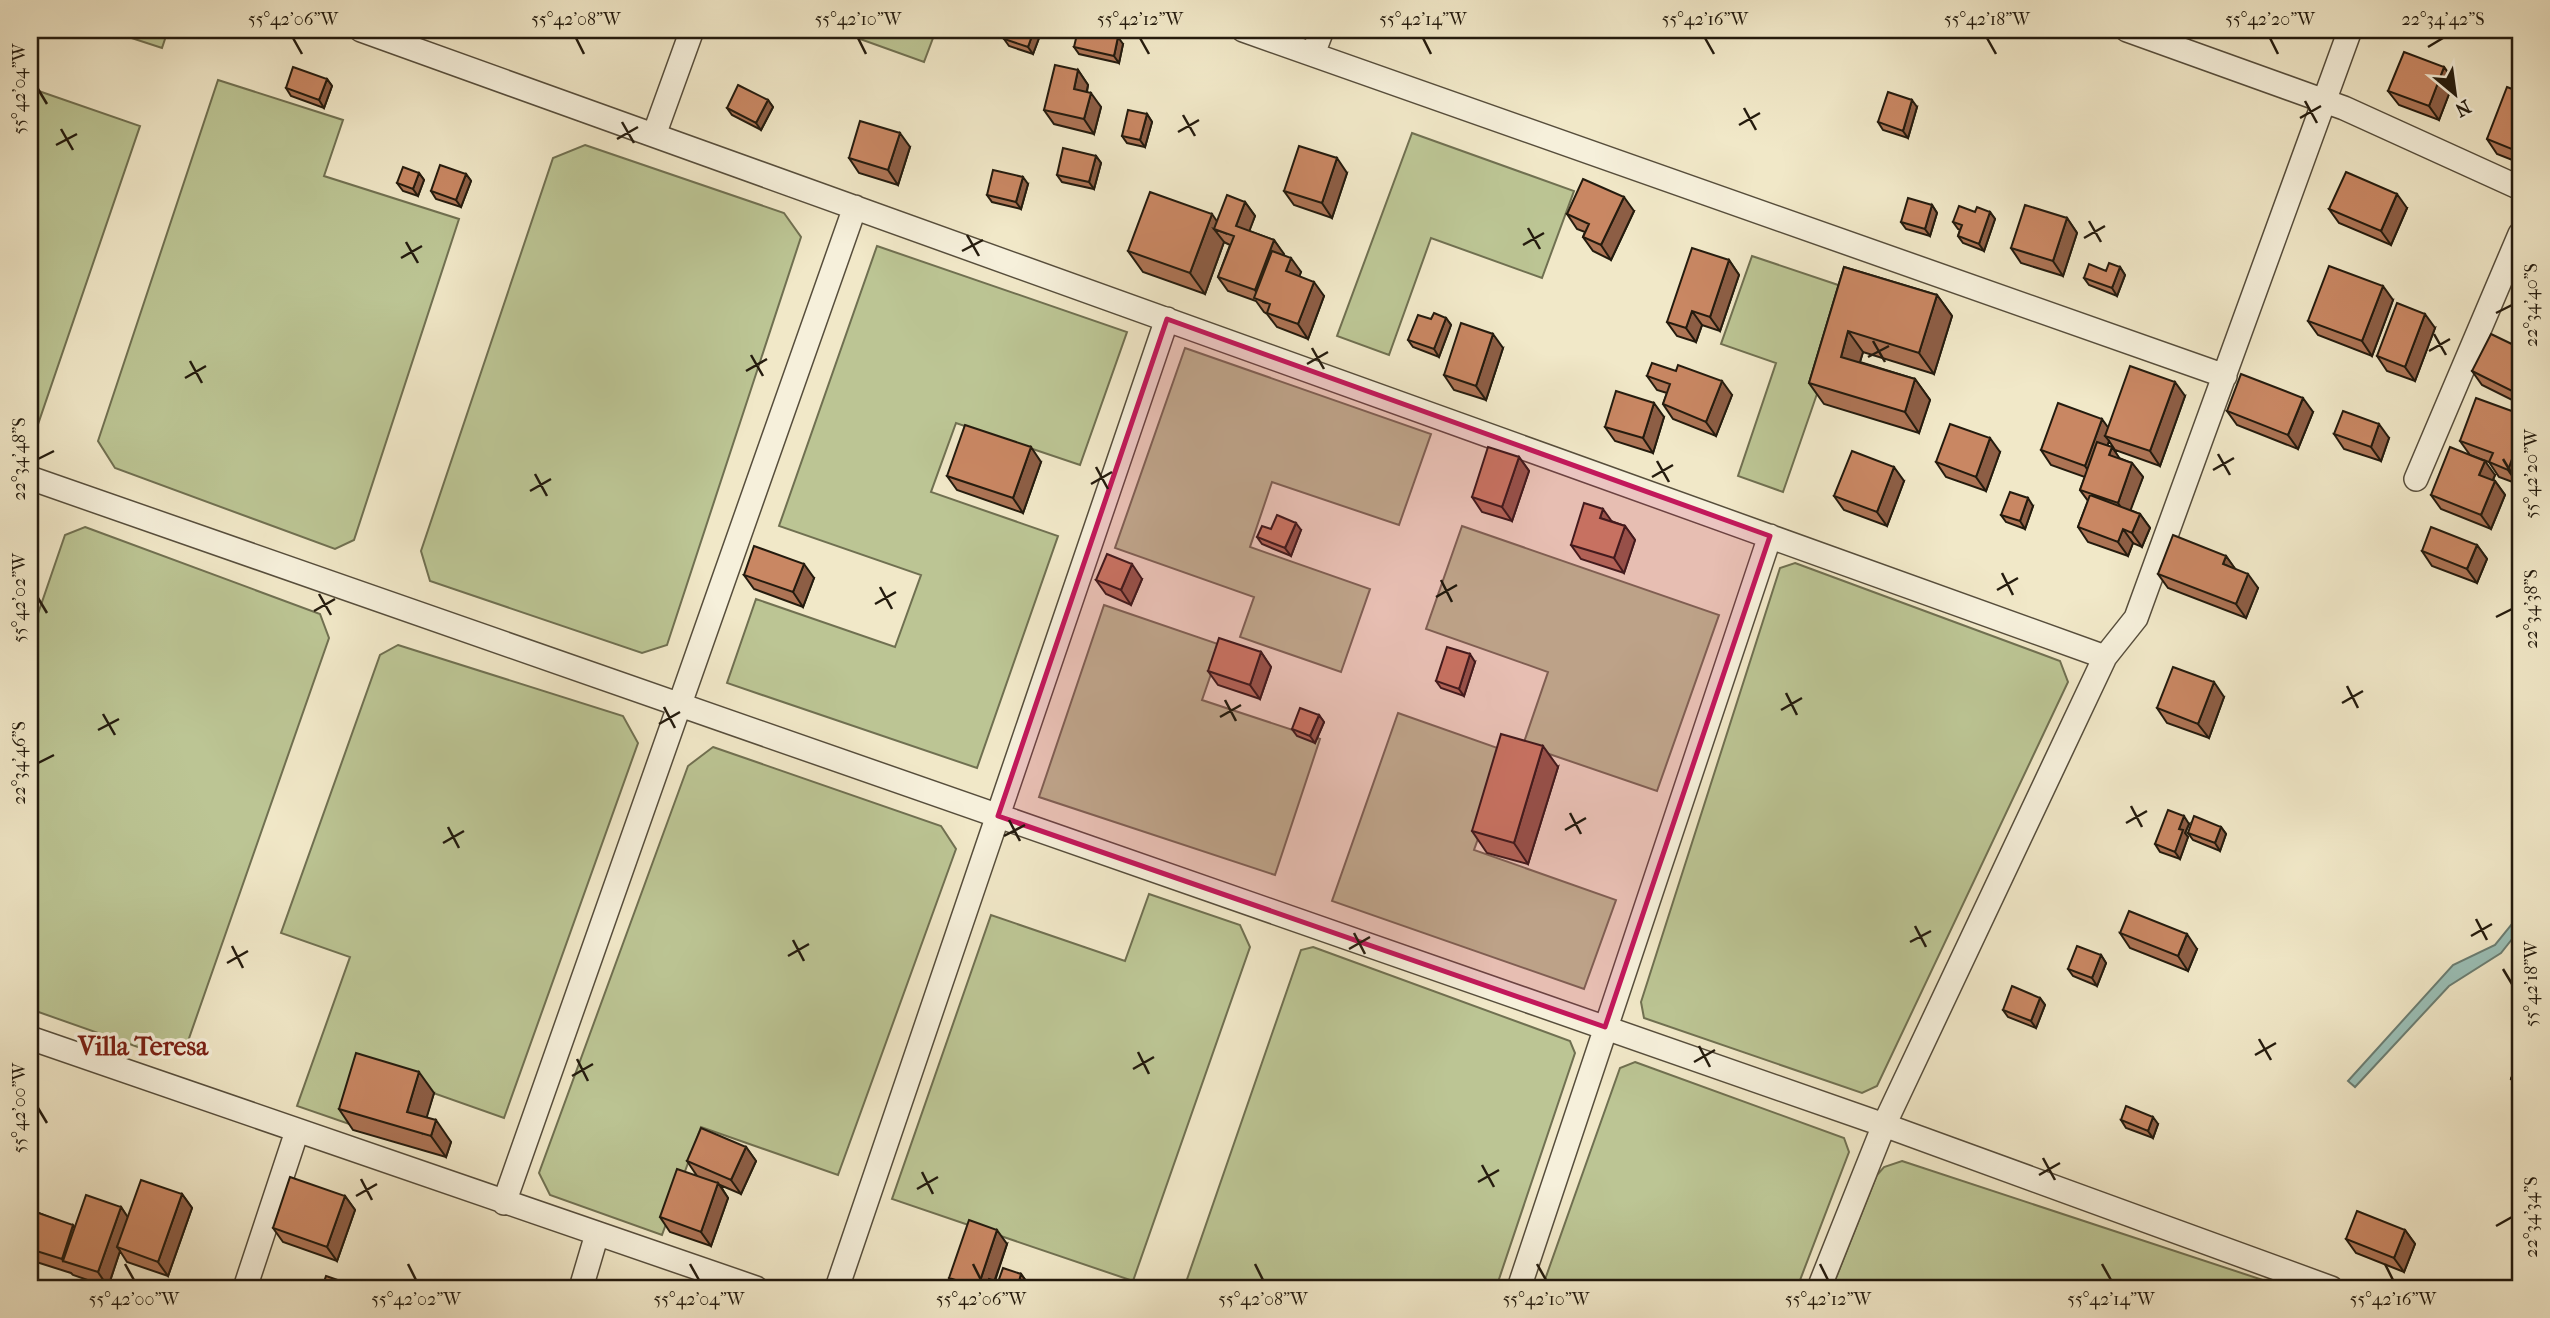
<svg xmlns="http://www.w3.org/2000/svg" width="2550" height="1318" font-family="'IM FELL French Canon',serif">
  <rect width="100%" height="100%" fill="#f1e8c8"/>
  <filter id="stains"><feTurbulence type="fractalNoise" baseFrequency=".00286" numOctaves="4"/><feColorMatrix values="0 0 0 0 .2 0 0 0 0 .09 0 0 0 0 .02 0 0 0 .5 -.17"/></filter>
  <radialGradient id="worn" r=".72"><stop offset=".6" stop-color="#630" stop-opacity="0"/><stop offset="1" stop-color="#630" stop-opacity=".3"/></radialGradient>
  <path fill="#bcc594" stroke="#707051" stroke-width="2" d="M107 30H168L162 48Z
    M835 30H936L924 62Z
    M218 80 343 120 324 176 459 219 354 540 335 549 115 468 98 441Z
    M30 88 140 126 35 433 30 432Z
    M1412 133 1574 191 1542 278 1431 238 1389 355 1337 336Z
    M585 145 784 213 801 237 667 645 642 653 430 581 421 551 553 158Z
    M877 246 1127 332 1080 465 956 423 931 492 1058 536 977 768 727 683 756 599 895 647 921 575 779 526Z
    M1752 256 1853 290 1783 492 1738 476 1776 363 1721 344Z
    M1185 348 1431 434 1399 525 1272 482 1250 547 1370 589 1341 672 1240 637 1254 597 1115 548Z
    M1462 526 1719 615 1657 791 1523 745 1548 672 1426 629Z
    M85 527 320 614 329 638 187 1044 166 1057 30 1009V637L65 535Z
    M1795 563 2060 661 2068 682 1877 1086 1862 1093 1644 1018 1641 1002 1780 568Z
    M1104 605 1221 645 1202 700 1320 739 1275 875 1039 797Z
    M398 645 623 716 638 743 504 1118 374 1072 355 1126 297 1106 350 957 281 933 380 655Z
    M1398 713 1509 752 1474 850 1616 900 1584 989 1332 901Z
    M713 747 941 826 956 849 838 1175 701 1127 662 1235 550 1195 539 1173 688 766Z
    M1149 894 1240 925 1250 947 1133 1281 892 1199 991 915 1125 961Z
    M1313 947 1570 1041 1575 1053 1496 1288H1184L1301 950Z
    M1635 1062 1844 1138 1849 1152 1797 1288H1542L1620 1068Z
    M1902 1161 2287 1288H1832L1877 1175 1884 1167Z"/>
  <path fill="#9bc0b7" stroke="#6b7e73" stroke-width="2" d="M2520 914V929L2501 953 2449 986 2355 1087 2348 1081 2453 965 2495 945Z"/>
  <g fill="none" stroke-linecap="round" stroke-linejoin="round">
    <defs>
      <path id="street" d="M361 30 2105 657
        M1243 30 2225 376
        M2127 30 2344 108 2520 188
        M1313 54 1322 30
        M654 135 692 30
        M30 478 1884 1125 2331 1288
        M2416 479 2520 234
        M30 1038 756 1288
        M504 1203 855 207
        M245 1288 297 1131
        M581 1288 597 1234
        M837 1288 1167 319
        M1519 1288 1770 536
        M1819 1288 1884 1125 2105 657 2136 618 2350 30"/>
    </defs>
    <use href="#street" stroke="#574e3c" stroke-width="26"/>
    <use href="#street" stroke="#f6f0db" stroke-width="23"/>
  </g>
  <path fill="#ad7455" stroke="#241b0e" stroke-width="2" d="M1008 30H1042L1033 54 1009 46 1004 39Z
    M1123 44 1119 63 1079 54 1074 47Z
    M2444 67 2454 81 2439 120 2399 105 2388 91Z
    M1078 70 1088 85 1087 92 1101 107 1094 134 1054 124 1044 110Z
    M327 79 332 86 324 108 291 96 286 88Z
    M2520 92V163L2497 154 2487 139Z
    M768 100 773 107 761 130 732 115 727 108Z
    M1917 107 1908 138 1883 130 1878 122Z
    M1147 114 1152 122 1145 147 1127 143 1122 136Z
    M910 147 898 185 859 173 849 158Z
    M1096 156 1101 163 1094 189 1062 182 1057 175Z
    M419 173 424 180 418 196 403 191 397 183Z
    M1347 173 1332 218 1294 205 1284 191Z
    M466 174 471 181 461 207 436 199 431 191Z
    M1028 184 1021 209 992 202 987 195Z
    M1245 202 1255 216 1249 231 1274 240 1284 255 1301 272 1299 276 1324 296 1308 339 1277 327 1267 314 1264 312 1256 301 1228 291 1218 277 1230 245 1224 242 1205 294 1143 272 1128 251 1217 221Z
    M1932 205 1937 213 1930 236 1906 229 1901 222Z
    M2407 208 2391 245 2339 223 2329 209Z
    M1634 211 1611 260 1593 251 1583 237 1585 232 1577 229 1567 214Z
    M1975 212H1990L1995 219 1984 251 1963 243 1958 236 1960 230 1958 229 1953 222Z
    M2067 218 2077 233 2063 276 2021 263 2011 248Z
    M1729 260 1739 275 1720 331 1702 325 1696 342 1677 336 1667 322Z
    M1844 267 1937 295 1952 316 1934 374 1863 352 1860 362 1915 379 1930 400 1919 433 1824 404 1809 383Z
    M2120 267 2125 275 2117 296 2089 285 2084 278Z
    M2393 300 2372 356 2318 335 2308 321Z
    M1446 318 1451 325 1439 357 1413 347 1408 340 1431 319Z
    M2435 328 2415 381 2387 371 2377 356Z
    M1503 348 1486 400 1454 390 1444 375Z
    M2520 348V404L2482 385 2472 371Z
    M1676 371 1732 395 1716 436 1673 419 1663 404 1667 393 1657 390 1647 376Z
    M2185 396 2160 466 2115 450 2109 441 2107 446 2112 447 2119 458 2132 463 2143 477 2130 510 2140 514 2150 528 2142 547 2133 543 2128 556 2088 542 2078 527 2088 501 2080 490 2085 477 2051 465 2041 450 2108 428Z
    M2227 411 2313 412 2298 449 2237 425Z
    M2520 414 2518 484 2499 477 2489 462 2470 455 2460 441Z
    M1664 417 1653 453 1615 441 1605 427Z
    M2334 434 2389 438 2381 461 2344 449Z
    M2000 452 1986 491 1946 477 1936 462Z
    M1519 457 1529 471 1512 521 1482 512 1472 497Z
    M1041 462 1023 513 957 490 947 476Z
    M2495 475 2493 480 2495 481 2505 495 2491 529 2441 509 2431 495Z
    M1904 481 1887 526 1844 510 1834 496Z
    M2033 506 2025 529 2006 522 2001 515Z
    M1611 521 1625 526 1635 540 1624 573 1581 559 1571 545Z
    M1271 529 1301 530 1291 556 1262 544 1257 537Z
    M2477 545 2487 559 2477 583 2432 566 2422 551Z
    M2226 556 2235 569 2258 588 2246 618 2168 588 2158 574Z
    M744 575 814 578 803 607 754 589Z
    M1142 579 1131 605 1106 594 1096 580Z
    M1261 652 1271 667 1260 699 1218 685 1208 671Z
    M1475 662 1464 696 1441 688 1436 681Z
    M2224 697 2209 738 2167 723 2157 708Z
    M1319 715 1324 722 1315 743 1297 736 1292 729Z
    M1558 767 1528 864 1487 853 1472 831Z
    M2189 824 2185 833 2188 837 2180 859 2160 852 2155 844Z
    M2221 827 2226 834 2220 851 2193 840 2188 833Z
    M2120 933 2197 949 2188 971 2130 948Z
    M2101 955 2106 963 2097 986 2073 976 2068 969Z
    M2040 998 2045 1005 2036 1028 2008 1017 2003 1010Z
    M2520 1056V1093L2511 1079Z
    M434 1093 426 1118 451 1142 446 1157 353 1130 339 1109Z
    M2121 1120 2158 1124 2153 1138 2126 1128Z
    M746 1147 756 1161 741 1194 720 1185 728 1198 711 1246 670 1232 660 1217 697 1176 687 1161Z
    M182 1194 192 1208 168 1276 127 1262 120 1251 108 1287 73 1275 71 1273 30 1260V1204L36 1212 74 1227 121 1207 128 1218Z
    M345 1196 355 1210 337 1261 283 1242 273 1228Z
    M2405 1230 2415 1244 2404 1272 2356 1253 2346 1239Z
    M1007 1244 995 1281 998 1282 1021 1274 1026 1281 1024 1288H956L949 1278Z"/>
  <path fill="#8d5e45" stroke="#241b0e" stroke-width="2" d="M1034 30H1042L1033 54 1028 47Z
    M1118 37 1123 44 1119 63 1114 56Z
    M2444 67 2454 81 2439 120 2429 106Z
    M1078 70 1088 85 1084 103 1074 89Z
    M327 79 332 86 324 108 319 100Z
    M1091 93 1101 107 1094 134 1084 119Z
    M768 100 773 107 761 130 756 123Z
    M1912 100 1917 107 1908 138 1903 131Z
    M1147 114 1152 122 1145 147 1140 140Z
    M900 133 910 147 898 185 888 170Z
    M1096 156 1101 163 1094 189 1089 182Z
    M1337 158 1347 173 1332 218 1322 203Z
    M419 173 424 180 418 196 413 189Z
    M466 174 471 181 461 207 456 200Z
    M1023 177 1028 184 1021 209 1016 202Z
    M2397 194 2407 208 2391 245 2381 231Z
    M1624 197 1634 211 1611 260 1601 245Z
    M1245 202 1255 216 1246 240 1236 226Z
    M1932 205 1937 213 1930 236 1925 229Z
    M1990 212 1995 219 1984 251 1979 244Z
    M1212 214 1225 233 1214 229 1224 242 1205 294 1190 273Z
    M2067 218 2077 233 2063 276 2053 261Z
    M1274 240 1284 254 1266 303 1263 302 1255 290Z
    M1291 258 1301 272 1296 285 1286 271Z
    M1729 260 1739 275 1720 331 1710 317Z
    M2120 267 2125 275 2117 296 2112 288Z
    M1314 282 1324 296 1308 339 1298 324Z
    M2383 286 2393 300 2372 356 2362 341Z
    M1937 295 1952 316 1934 374 1919 353Z
    M1692 311 1702 325 1696 342 1686 328Z
    M2425 314 2435 328 2415 381 2405 367Z
    M1446 318 1451 325 1439 357 1434 349Z
    M1848 331 1863 352 1855 378 1841 357Z
    M1493 334 1503 348 1486 400 1476 386Z
    M1915 379 1930 400 1919 433 1905 412Z
    M1722 381 1732 395 1716 436 1706 422Z
    M2175 382 2185 396 2160 466 2150 451Z
    M2303 398 2313 412 2298 449 2288 435Z
    M1654 403 1664 417 1653 453 1643 438Z
    M2102 419 2112 433 2105 436 2109 441 2095 480 2085 466Z
    M2379 424 2389 438 2381 461 2371 447Z
    M2520 437V478L2518 484 2508 470Z
    M1990 438 2000 452 1986 491 1976 477Z
    M1031 447 1041 462 1023 513 1013 498Z
    M2112 447 2122 462 2109 455Z
    M1519 457 1529 471 1512 521 1502 507Z
    M2485 461 2495 475 2489 489 2479 475Z
    M2132 463 2143 477 2128 517 2118 503Z
    M1894 467 1904 481 1887 526 1877 512Z
    M2495 481 2505 495 2491 529 2481 515Z
    M2028 498 2033 506 2025 529 2020 521Z
    M1603 509 1613 523 1600 518Z
    M2140 514 2150 528 2142 547 2132 533Z
    M1296 523 1301 530 1291 556 1285 548Z
    M1625 526 1635 540 1624 573 1614 558Z
    M2123 529 2133 543 2128 556 2118 542Z
    M2477 545 2487 559 2477 583 2467 569Z
    M2226 556 2236 570 2223 564Z
    M804 564 814 578 803 607 793 592Z
    M1132 564 1142 579 1131 605 1121 590Z
    M2248 574 2258 588 2246 618 2236 604Z
    M1261 652 1271 667 1260 699 1250 685Z
    M1470 654 1475 662 1464 696 1459 689Z
    M2214 682 2224 697 2209 738 2198 724Z
    M1319 715 1324 722 1315 743 1310 736Z
    M1543 746 1558 767 1528 864 1514 843Z
    M2184 816 2189 824 2185 833 2188 837 2180 859 2175 852 2179 829Z
    M2221 827 2226 834 2220 851 2215 843Z
    M2187 934 2197 949 2188 971 2178 956Z
    M2101 955 2106 963 2097 986 2092 978Z
    M2040 998 2045 1005 2036 1028 2031 1021Z
    M419 1072 434 1093 422 1133 407 1112Z
    M2153 1117 2158 1124 2153 1138 2148 1131Z
    M436 1120 451 1142 446 1157 431 1136Z
    M30 1133 33 1137 30 1146Z
    M746 1147 756 1161 741 1194 731 1180Z
    M718 1183 728 1198 711 1246 701 1232Z
    M182 1194 192 1208 168 1276 158 1262Z
    M345 1196 355 1210 337 1261 327 1247Z
    M30 1204 38 1216 30 1215Z
    M121 1207 131 1222 117 1247 120 1251 108 1287 98 1272Z
    M73 1225 83 1240 63 1261 62 1259Z
    M997 1230 1007 1244 992 1288H978V1287Z
    M2405 1230 2415 1244 2404 1272 2394 1258Z
    M1021 1274 1026 1281 1024 1288H1017Z"/>
  <path fill="#c98763" stroke="#241b0e" stroke-width="2" d="M1008 30H1034L1028 47 1004 39Z
    M1078 30H1088L1118 37 1114 56 1074 47Z
    M2404 52 2444 67 2429 106 2388 91Z
    M1055 65 1078 70 1074 89 1091 93 1084 119 1044 110Z
    M293 67 327 79 319 100 286 88Z
    M738 85 768 100 756 123 727 108Z
    M2507 87 2520 92V148L2519 152 2487 139Z
    M1888 92 1912 100 1903 131 1878 122Z
    M1128 110 1147 114 1140 140 1122 136Z
    M860 121 900 133 888 170 849 158Z
    M1299 146 1337 158 1322 203 1284 191Z
    M1063 148 1096 156 1089 182 1057 175Z
    M440 165 466 174 456 200 431 191Z
    M403 167 419 173 413 189 397 183Z
    M993 170 1023 177 1016 202 987 195Z
    M2346 172 2397 194 2381 231 2329 209Z
    M1583 179 1624 197 1601 245 1583 237 1589 224 1567 214Z
    M1150 192 1212 214 1190 273 1128 251Z
    M1227 195 1245 202 1236 226 1274 240 1255 290 1218 277 1234 236 1214 229Z
    M1908 198 1932 205 1925 229 1901 222Z
    M2025 205 2067 218 2053 261 2011 248Z
    M1959 206 1975 212 1977 207 1990 212 1979 244 1958 236 1962 225 1953 222Z
    M1692 248 1729 260 1710 317 1692 311 1686 328 1667 322Z
    M1272 251 1291 258 1286 271 1314 282 1298 324 1267 313 1270 304 1254 298Z
    M2109 263 2120 267 2112 288 2084 278 2089 264 2106 271Z
    M2329 266 2383 286 2362 341 2308 321Z
    M1844 267 1937 295 1919 353 1848 331 1841 357 1915 379 1905 412 1809 383Z
    M2397 303 2425 314 2405 367 2377 356Z
    M1434 313 1446 318 1434 349 1408 340 1418 315 1431 319Z
    M1461 323 1493 334 1476 386 1444 375Z
    M2491 334 2520 348V395L2472 371Z
    M1652 363 1676 371 1678 365 1722 381 1706 422 1663 404 1670 384 1647 376Z
    M2130 366 2175 382 2150 451 2105 436Z
    M2241 374 2303 398 2288 435 2227 411Z
    M1616 391 1654 403 1643 438 1605 427Z
    M2476 398 2520 414V437L2508 470 2489 462 2493 453 2460 441Z
    M2058 403 2102 419 2085 466 2041 450Z
    M2343 411 2379 424 2371 447 2334 434Z
    M1950 424 1990 438 1976 477 1936 462Z
    M965 425 1031 447 1013 498 947 476Z
    M2097 442 2112 447 2109 455 2132 463 2118 503 2080 490Z
    M1488 447 1519 457 1502 507 1472 497Z
    M2450 447 2485 461 2479 475 2495 481 2481 515 2431 495Z
    M1852 451 1894 467 1877 512 1834 496Z
    M2010 492 2028 498 2020 521 2001 515Z
    M2090 495 2140 514 2132 533 2123 529 2118 542 2078 527Z
    M1584 503 1603 509 1600 518 1625 526 1614 558 1571 545Z
    M1277 515 1296 523 1285 548 1257 537 1262 526 1271 529Z
    M2431 527 2477 545 2467 569 2422 551Z
    M2173 535 2226 556 2223 564 2248 574 2236 604 2158 574Z
    M754 546 804 564 793 592 744 575Z
    M1107 554 1132 564 1121 590 1096 580Z
    M1219 638 1261 652 1250 685 1208 671Z
    M1447 647 1470 654 1459 689 1436 681Z
    M2173 667 2214 682 2198 724 2157 708Z
    M1300 708 1319 715 1310 736 1292 729Z
    M1501 734 1543 746 1514 843 1472 831Z
    M2168 810 2184 816 2179 829 2183 830 2175 852 2155 844Z
    M2194 816 2221 827 2215 843 2188 833Z
    M2129 911 2187 934 2178 956 2120 933Z
    M2077 946 2101 955 2092 978 2068 969Z
    M2012 986 2040 998 2031 1021 2003 1010Z
    M356 1053 419 1072 407 1112 436 1120 431 1136 339 1109Z
    M2520 1056V1083L2511 1079Z
    M2126 1106 2153 1117 2148 1131 2121 1120Z
    M701 1128 746 1147 731 1180 687 1161Z
    M677 1169 718 1183 701 1232 660 1217Z
    M290 1177 345 1196 327 1247 273 1228Z
    M141 1180 182 1194 158 1262 117 1247Z
    M86 1195 121 1207 98 1272 63 1261Z
    M30 1210 73 1225 62 1259 30 1249Z
    M2357 1211 2405 1230 2394 1258 2346 1239Z
    M969 1220 997 1230 978 1287 949 1278Z
    M1003 1268 1021 1274 1017 1288H986L989 1279 998 1282Z
    M326 1276 361 1288H322Z"/>
  <path fill="#c2185b" fill-opacity="0.2" stroke="#c2185b" stroke-width="5" stroke-linejoin="round" d="M1167 319 1770 536 1605 1027 998 816Z"/>
  <path fill="none" stroke="#241b0e" stroke-width="2.5" d="M293 38 302 54M576 38 584 54M858 38 866 54M1140 38 1149 54M1423 38 1431 54M1705 38 1714 54M1987 38 1996 54M2270 38 2278 54M2428 47 2443 38M38 89 47 104M2305 101 2317 123M1744 108 1756 130M1183 115 1195 136M2300 118 2321 106M622 122 634 143M1739 125 1760 113M61 129 73 150M1178 132 1199 120M617 139 638 127M56 145 77 134M2089 221 2101 242M1528 228 1540 249M967 235 979 256M2084 238 2105 226M406 242 418 263M1523 245 1544 233M962 251 983 240M401 258 422 246M2496 313 2512 305M2434 334 2446 355M1873 341 1885 362M1312 348 1324 369M2429 351 2450 339M751 355 763 376M1868 357 1889 346M190 361 202 383M1307 364 1328 352M746 371 767 359M185 378 206 366M2218 454 2230 475M38 459 54 451M2503 459 2512 474M1657 461 1669 482M1096 467 1108 489M2213 470 2234 458M535 474 547 496M1652 477 1673 465M1091 484 1112 472M530 491 551 479M2002 573 2013 595M1441 580 1452 602M880 587 892 609M1997 590 2018 578M319 594 331 615M1436 597 1457 585M38 598 47 613M875 604 896 592M314 611 335 599M2496 617 2512 609M2347 686 2358 708M1786 693 1797 715M1225 700 1236 721M2342 703 2363 691M664 707 675 728M1781 710 1802 698M103 714 115 735M1220 717 1241 705M659 724 680 712M98 730 119 719M38 763 54 755M2131 806 2142 827M1570 813 1581 834M1009 820 1020 841M2126 823 2147 811M448 827 459 848M1565 830 1586 818M1004 836 1025 825M443 843 464 831M2476 919 2487 940M1915 926 1926 947M1354 933 1365 954M2471 936 2492 924M793 940 804 961M1910 942 1931 931M232 946 243 968M1349 949 1370 937M788 956 809 944M227 963 248 951M2503 969 2512 984M2259 1039 2271 1060M1699 1046 1710 1067M1138 1052 1149 1074M2255 1055 2276 1043M577 1059 588 1081M1694 1062 1715 1050M1133 1069 1154 1057M572 1076 593 1064M38 1108 47 1123M2043 1158 2055 1180M1482 1165 1494 1187M922 1172 933 1194M2039 1175 2060 1163M361 1179 372 1200M1478 1182 1499 1170M917 1189 938 1177M356 1196 377 1184M2496 1226 2512 1217M125 1264 134 1280M408 1264 416 1280M690 1264 699 1280M973 1264 981 1280M1255 1264 1263 1280M1537 1264 1546 1280M1820 1264 1828 1280M2102 1264 2111 1280M2385 1264 2393 1280"/>
  <g text-anchor="middle" dominant-baseline="central" stroke-width="7" stroke-linejoin="round" paint-order="stroke">
    <g font-size="26" font-weight="bold" fill="#7a1f14" stroke="#f6f0db">
      <text x="143" y="1046">Villa Teresa</text>
    </g>
  </g>
  <rect width="2550" height="1318" fill="none" stroke="#f1e8c8" stroke-width="77"/>
  <g transform="translate(2455 94) rotate(151)" stroke="#f6f0db" stroke-width="5" paint-order="stroke">
  <path d="M0-5L12 26L0 18L-12 26Z" fill="#241b0e"/>
  <text y="-10" font-size="19" font-weight="bold" text-anchor="middle" fill="#241b0e">N</text>
  </g>
  <rect x="38" y="38" width="2474" height="1242" fill="none" stroke="#241b0e" stroke-width="2.5"/>
  <g font-size="18" text-anchor="middle" fill="#241b0e">
    <text x="293" y="25">55°42'06"W</text>
    <text x="576" y="25">55°42'08"W</text>
    <text x="858" y="25">55°42'10"W</text>
    <text x="1140" y="25">55°42'12"W</text>
    <text x="1423" y="25">55°42'14"W</text>
    <text x="1705" y="25">55°42'16"W</text>
    <text x="1987" y="25">55°42'18"W</text>
    <text x="2270" y="25">55°42'20"W</text>
    <text x="2443" y="25">22°34'42"S</text>
    <text transform="translate(19 89) rotate(-90)" y="6">55°42'04"W</text>
    <text transform="translate(2531 305) rotate(-90)" y="6">22°34'40"S</text>
    <text transform="translate(19 459) rotate(-90)" y="6">22°34'48"S</text>
    <text transform="translate(2531 474) rotate(-90)" y="6">55°42'20"W</text>
    <text transform="translate(19 598) rotate(-90)" y="6">55°42'02"W</text>
    <text transform="translate(2531 609) rotate(-90)" y="6">22°34'38"S</text>
    <text transform="translate(19 763) rotate(-90)" y="6">22°34'46"S</text>
    <text transform="translate(2531 984) rotate(-90)" y="6">55°42'18"W</text>
    <text transform="translate(19 1108) rotate(-90)" y="6">55°42'00"W</text>
    <text transform="translate(2531 1217) rotate(-90)" y="6">22°34'34"S</text>
    <text x="134" y="1305">55°42'00"W</text>
    <text x="416" y="1305">55°42'02"W</text>
    <text x="699" y="1305">55°42'04"W</text>
    <text x="981" y="1305">55°42'06"W</text>
    <text x="1263" y="1305">55°42'08"W</text>
    <text x="1546" y="1305">55°42'10"W</text>
    <text x="1828" y="1305">55°42'12"W</text>
    <text x="2111" y="1305">55°42'14"W</text>
    <text x="2393" y="1305">55°42'16"W</text>
  </g>
  <rect width="100%" height="100%" filter="url(#stains)"/>
  <rect width="100%" height="100%" fill="url(#worn)"/>
</svg>
